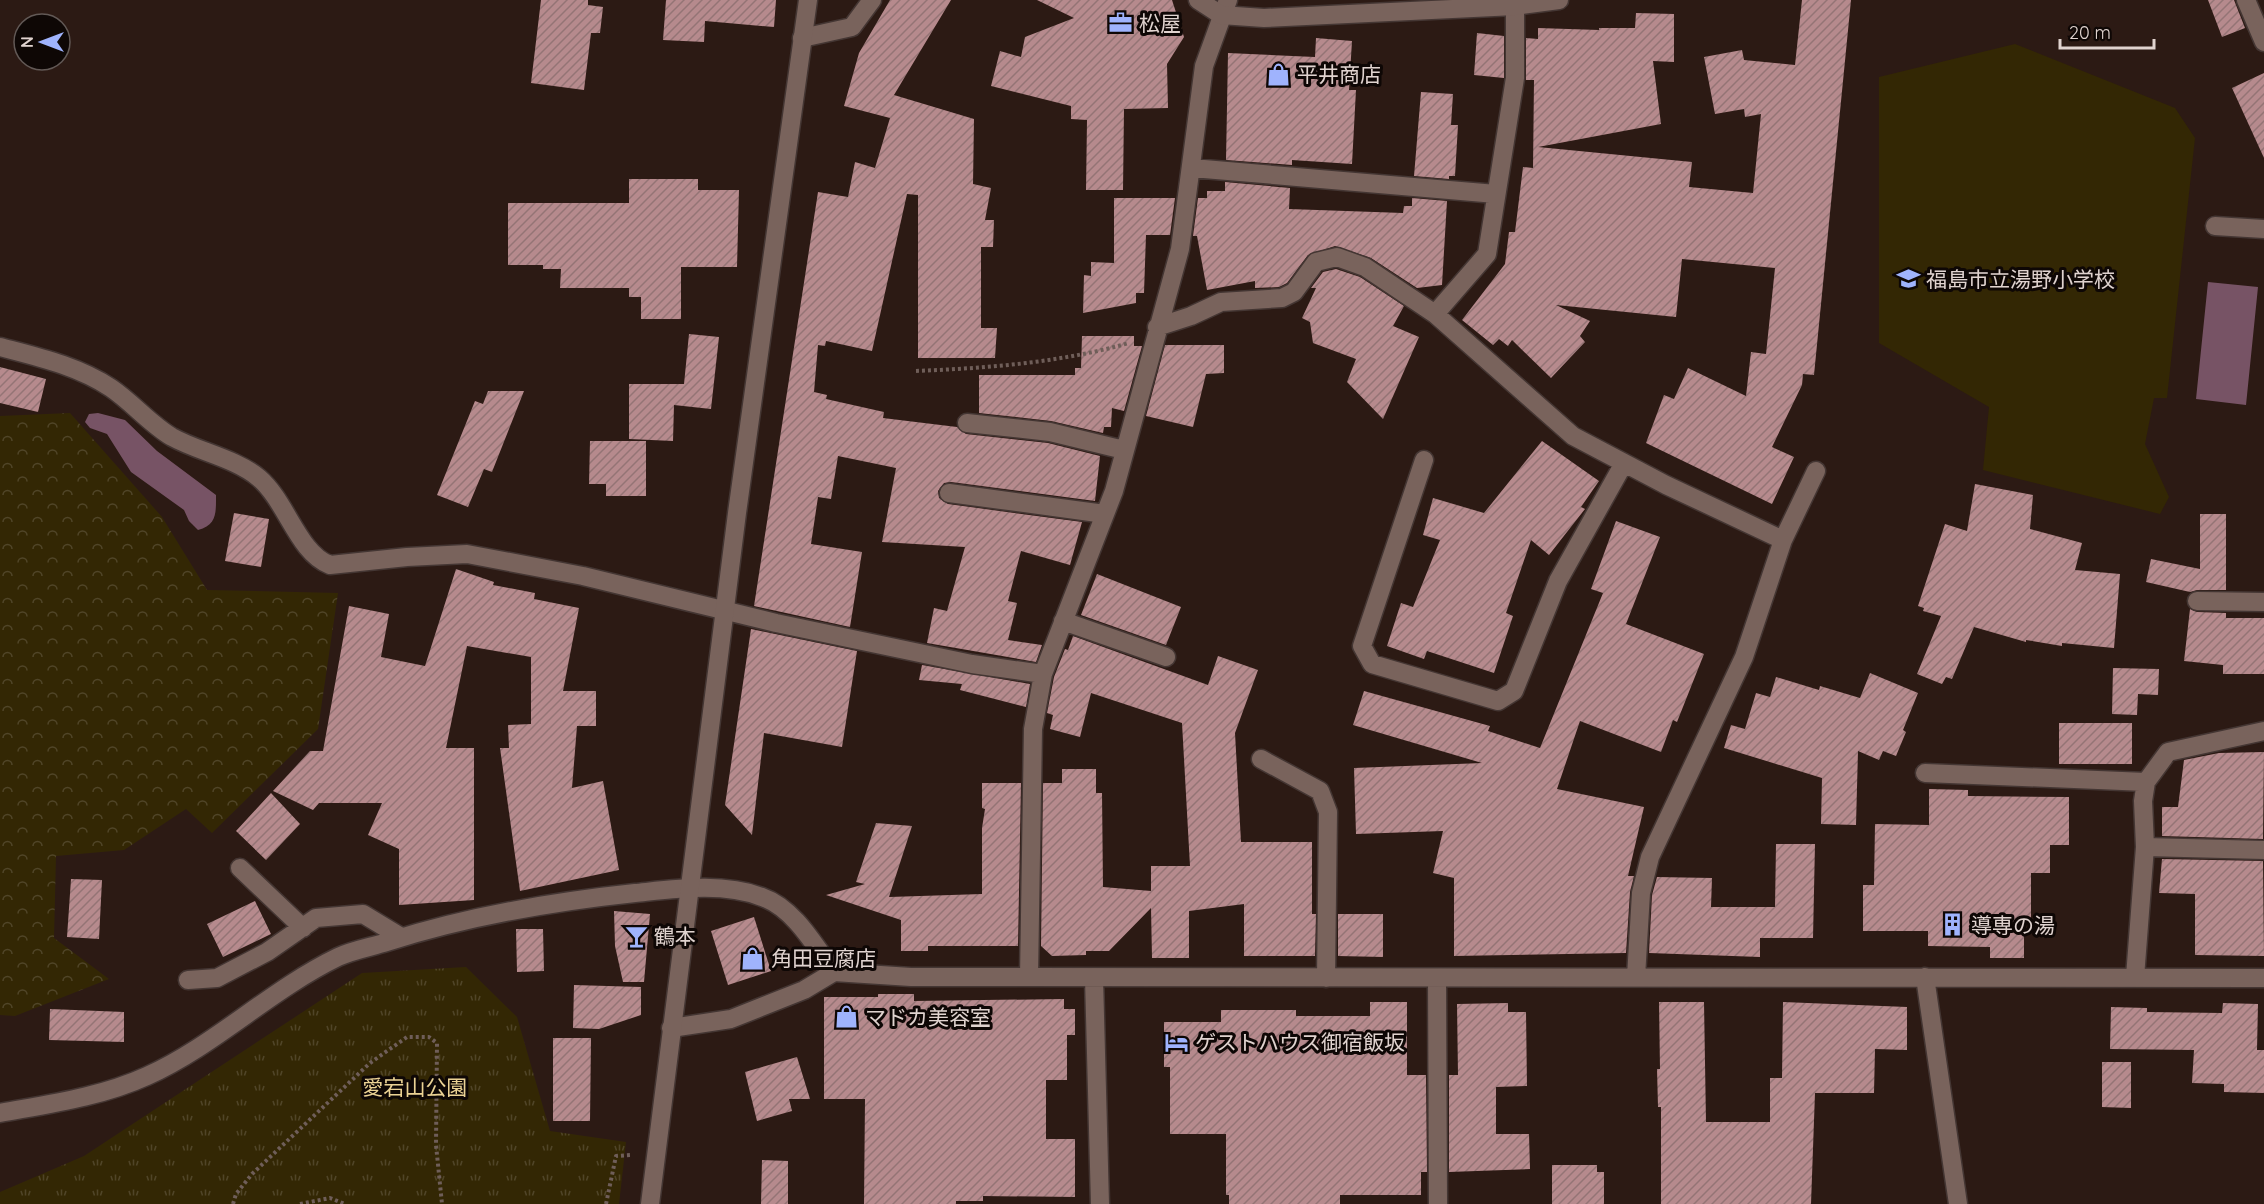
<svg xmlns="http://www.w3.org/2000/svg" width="2264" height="1204" font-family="Quicksand,'Noto Sans JP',sans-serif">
  <defs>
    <pattern id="forest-crowns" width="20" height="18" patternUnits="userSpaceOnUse" patternTransform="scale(1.5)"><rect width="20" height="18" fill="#332704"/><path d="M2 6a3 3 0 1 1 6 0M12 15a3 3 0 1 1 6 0" fill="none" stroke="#504528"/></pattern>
    <pattern id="park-tufts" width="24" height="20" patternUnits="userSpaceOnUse" patternTransform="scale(1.5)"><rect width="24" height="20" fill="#332704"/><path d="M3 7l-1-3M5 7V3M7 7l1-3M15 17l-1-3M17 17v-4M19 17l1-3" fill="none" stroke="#504528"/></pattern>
    <pattern id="building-hatch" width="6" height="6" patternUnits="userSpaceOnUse" patternTransform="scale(1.5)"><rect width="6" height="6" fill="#b68a8d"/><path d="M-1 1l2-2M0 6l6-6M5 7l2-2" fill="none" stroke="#947475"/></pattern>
  </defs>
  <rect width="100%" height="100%" fill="#2c1a14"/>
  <path fill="#332704" d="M2015 44 2175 108 2195 138 2167 398H2154L2145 444 2169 497 2160 514 1983 470 1989 407 1879 343V77Z"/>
  <path fill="url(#forest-crowns)" d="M70 413 162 517 207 590 338 593 318 729 212 833 186 809 124 850 56 856 54 938 109 979 15 1016 0 1015V416Z"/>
  <path fill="url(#park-tufts)" d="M466 967 517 1017 550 1131 626 1142 619 1204H0V1192L84 1156 362 973Z"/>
  <path fill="#775365" d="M2208 282 2258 287 2246 405 2196 399Z
    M98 413 125 420 157 451 216 495C216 513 217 525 198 530L189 521 184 510 131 472 107 434 90 428 85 422 89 414Z"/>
  <path fill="url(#building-hatch)" d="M541 0H588V5L603 7 600 33H591L584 90 531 83Z
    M666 0H776L774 27 705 21 704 42 663 40Z
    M890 0H951L894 95 974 119 973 184 991 188 985 220H994L993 247H981V328H997L995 358H918V195L907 194 872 351 826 341 825 346 818 345 814 392 827 395 826 399 884 412 883 418 957 427 966 434 1048 443 1100 456 1095 501 951 482 944 483 938 491 939 498 948 504 1082 522 1070 565 1021 551 1008 601 1017 603 1008 640 1042 645 1036 662 927 643 934 608 947 611 965 547 882 542 896 468 838 456 831 499 818 497 811 544 862 552 850 627 754 606 818 192 848 197 855 162 875 168 890 118 844 106 859 53Z
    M1037 0H1172L1184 37 1167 64 1168 108 1124 109 1123 190H1086L1087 120 1071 119V106L991 86 1000 51 1021 57 1025 37 1074 18Z
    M1802 0H1851L1814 375 1803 374 1802 385 1772 447 1794 457 1772 504 1646 443 1664 395 1674 399 1688 368 1746 396 1751 352 1766 354 1775 268 1682 259 1676 317 1556 305 1590 321 1580 336 1585 342 1551 378 1512 340 1508 346 1499 339 1493 345 1462 320 1505 264 1509 232H1515L1523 167 1533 168 1534 80H1526V38L1538 39V28L1599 30V28H1635L1636 13 1674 14V62L1653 61 1661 124 1538 147 1692 162 1689 187 1753 193 1761 114 1745 117 1744 109 1715 114 1704 57 1742 50 1744 60 1795 65Z
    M2208 0H2234L2245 28 2222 37Z
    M1477 33 1504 36V78L1474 75Z
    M1316 38 1352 41 1349 90H1356L1352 164 1292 160V165L1226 160 1228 53 1315 57Z
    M2264 73V158L2232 88Z
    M1421 92 1453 94 1451 125H1458L1455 176H1449V179L1414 176Z
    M629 179H698V190H739L737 267H681V319H641V297H629V288H560L561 269H543V265H508V203H629Z
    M1225 182 1290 188 1289 209 1403 213 1404 206H1412V198L1447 201 1442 285 1417 288 1371 258 1335 246 1308 255 1287 283 1279 287 1255 288V281L1207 290 1197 236H1193L1198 198H1207V191H1225Z
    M1114 198H1175L1170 235H1146L1144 293H1136V303L1083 313 1084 275 1091 276V262L1114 263Z
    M1336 269 1360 277 1404 306 1393 326 1419 337 1383 419 1347 382 1356 359 1313 343 1310 322 1302 318 1316 288H1311L1323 272Z
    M689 334 719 337 711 409 674 405 673 441 629 439V384H684Z
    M1082 336H1134V346H1142L1124 411 1112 408 1111 427H1104L1103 433 1051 421 979 413V375H1075V368H1081Z
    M1165 345H1224V373L1206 374 1193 427 1146 416Z
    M0 367 46 379 38 412 0 403Z
    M488 391H524L492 472 484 469 468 507 437 495 475 401 483 404Z
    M590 441H646V496H606V484H589Z
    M1542 441 1599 481 1581 507 1585 509 1549 555 1531 540 1506 613 1513 616 1494 673 1427 651 1424 659 1387 646 1401 603 1413 607 1440 540 1423 535 1433 498 1484 513Z
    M1975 484 2033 495 2030 529 2082 543 2075 570 2120 574 2114 648 2062 643V646L2026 640V642L1974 627 1952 679 1946 677 1942 684 1917 674 1941 616 1923 611 1924 608 1918 606 1945 524 1967 531Z
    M234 513 269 519 261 567 225 561Z
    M2200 514H2226V590H2197L2190 592 2146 582 2151 559 2200 569Z
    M1616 521 1660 537 1626 624 1704 654 1677 722 1673 720 1661 752 1580 721 1557 789 1644 807 1628 876H1634L1630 892 1626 953 1454 956V878L1433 873 1443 831 1356 834 1354 768 1482 763 1353 725 1364 691 1490 726 1488 731 1540 748 1603 593 1591 589Z
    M456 569 494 582 493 585 535 593 534 599 579 608 563 691H596V726H577L572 788 603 781 619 870 520 891 500 748H509L508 725 531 724V657L467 646 446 748H474V900L399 905V849L368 835 382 803H319L313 810 273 791 310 751H323L349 606 389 614 381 657 425 666Z
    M1097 574 1181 607 1166 645 1081 615Z
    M2190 609 2197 612 2226 613V618H2264V674H2223V665L2184 661Z
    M751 629 857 651 842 747 764 733 752 835 725 805Z
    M1073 636 1208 685 1218 656 1258 670 1235 733 1241 842H1312V914H1316L1315 956H1244V904L1189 911V958H1152L1151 908 1109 951H1086V955L1052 956 1041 946 1043 783H1062V769H1096V793H1102L1103 887 1151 891V866H1190L1182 723 1091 693 1080 737 1050 729 1053 715 1047 713 1054 677 1065 649 1068 650Z
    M922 665 1030 684 1026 707 960 690 962 684 919 680Z
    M2113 668 2159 669 2158 695 2138 694 2137 715 2112 714Z
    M1870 673 1918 693 1903 730 1906 732 1896 756 1883 751 1879 760 1858 751 1856 825 1821 824 1822 778 1724 748 1731 725 1745 729 1756 693 1770 697 1776 677 1819 690 1820 686 1860 698Z
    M2059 723H2132V764H2059Z
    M2264 752 2263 839 2162 836V807H2178L2184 760 2219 753Z
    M982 783H1021L1018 946H928V951H901V920L826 895 865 884 856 882 876 823 912 826 889 897 982 894V828L985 809 982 808Z
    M1929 789 1968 790V796L2069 797V845H2050V873H2031V920H2024V958H1990V947L1928 946V931H1863V885H1874L1875 824 1929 825Z
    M271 793 300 824 266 860 236 831Z
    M1776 844H1815L1813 938H1760V957L1649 953 1652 895 1657 877 1712 878 1711 907H1775Z
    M2162 859 2263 861 2264 956 2195 955V894L2159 893Z
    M71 879 102 880 99 939 67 937Z
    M255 901 271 934 223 957 207 924Z
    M614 911 650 914 644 982H623L615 946Z
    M1338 914H1383V957L1338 956Z
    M754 917 771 971 728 985 711 931Z
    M516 929H543L544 971 517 972Z
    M574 985 641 987V1015L599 1029 573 1028Z
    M878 994H914V1001L1064 999V1009H1075V1035H1067V1080H1046V1139H1075V1197L983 1196V1201H956V1204H864L865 1099H824V997H878Z
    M1370 1002H1407V1075H1426L1427 1172H1421V1195H1340V1204H1229V1195H1226V1134H1170V1067H1164V1022H1221V1010H1296V1016H1370Z
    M1659 1002H1704L1706 1122H1770V1078H1782L1783 1002 1907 1007V1050L1875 1049 1874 1093H1815L1811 1204H1661V1107H1658L1657 1069H1660Z
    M1508 1003V1012H1526L1527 1086 1496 1087V1134H1529L1530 1169 1449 1172V1075H1458L1457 1004Z
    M2223 1003 2258 1004 2257 1050H2264V1093L2224 1092V1084L2192 1083 2194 1050 2110 1049 2111 1007 2147 1008V1012L2222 1013Z
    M50 1009 124 1012V1042L49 1040Z
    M553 1038H591L590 1121H553Z
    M797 1057 810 1099H789L792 1111 757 1121 745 1072Z
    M2102 1062H2131V1108L2102 1107Z
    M762 1160 788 1161V1204H761Z
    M1552 1165H1597V1172H1604V1204H1552Z"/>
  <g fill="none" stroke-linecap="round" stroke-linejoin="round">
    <defs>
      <path id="minor" d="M2246 0 2264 42
        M802 38 852 27 872 0
        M1192 168 1496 194
        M2215 226 2264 229
        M1435 314 1487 254 1515 78V6
        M1157 327 1191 316 1221 302 1282 298 1294 292 1316 262 1337 257 1365 267 1435 314 1573 436 1666 485 1783 540
        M0 347C38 357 78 366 111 388 133 403 150 424 172 437 199 452 235 458 259 478 287 502 298 553 330 565L407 557 467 554 583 576 776 623 972 664 1043 674
        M967 423 1050 432 1124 450
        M1424 460 1362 646 1372 664 1498 701 1514 691 1558 581 1624 463
        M949 493 1105 514
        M2197 601 2264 602
        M1063 621 1166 657
        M1261 759 1320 791 1328 812 1326 978
        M1925 773 2146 782 2168 752 2264 731
        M2145 847 2143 801 2146 782
        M240 868 303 928
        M1029 977 1033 729 1043 674 1114 491 1180 249 1204 66 1228 0
        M1636 977 1641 893 1650 857 1744 657 1783 540 1816 471
        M1925 977 1958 1204
        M2135 977 2145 847 2264 850
        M1094 978 1100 1204
        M1437 978 1438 1204
        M188 980 217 978 267 952 316 918 363 914 401 937
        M671 1028 731 1019 804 990 834 972
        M0 1113C49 1104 101 1097 147 1076 214 1046 270 990 338 957 353 950 371 947 387 942 468 916 550 902 635 893 675 889 723 882 762 897 794 908 815 946 834 972L911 977 2264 978"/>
      <path id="tertiary" d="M1198 0 1221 15 1264 18 1515 6 1559 0
        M650 1204 737 513 808 0"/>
    </defs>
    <use href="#minor" stroke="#443633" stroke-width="21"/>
    <use href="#tertiary" stroke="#443633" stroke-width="21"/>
    <path stroke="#6f5e59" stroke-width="4" stroke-dasharray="3 3" stroke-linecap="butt" d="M916 371C987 368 1059 363 1129 343
      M233 1204 236 1194 252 1174 370 1063 407 1037H429L437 1043 436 1145 442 1204
      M300 1204 330 1198 345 1204
      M606 1204 616 1156 631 1155"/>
    <use href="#minor" stroke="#79635c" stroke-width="18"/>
    <use href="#tertiary" stroke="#79635c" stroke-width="18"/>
  </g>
  <defs>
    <symbol id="office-bare" viewBox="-9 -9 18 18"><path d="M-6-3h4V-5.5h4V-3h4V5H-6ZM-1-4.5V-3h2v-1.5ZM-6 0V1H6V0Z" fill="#9fb3fd" stroke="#0e0705" stroke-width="2.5" paint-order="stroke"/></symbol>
    <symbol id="shop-bare" viewBox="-9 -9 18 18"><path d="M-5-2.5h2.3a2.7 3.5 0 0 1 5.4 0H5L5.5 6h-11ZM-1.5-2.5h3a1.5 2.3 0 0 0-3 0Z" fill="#9fb3fd" stroke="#0e0705" stroke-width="2.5" paint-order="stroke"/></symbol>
    <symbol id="school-bare" viewBox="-9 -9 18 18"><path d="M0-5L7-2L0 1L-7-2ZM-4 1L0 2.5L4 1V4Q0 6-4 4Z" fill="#9fb3fd" stroke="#0e0705" stroke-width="2.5" paint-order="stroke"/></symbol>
    <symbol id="building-bare" viewBox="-9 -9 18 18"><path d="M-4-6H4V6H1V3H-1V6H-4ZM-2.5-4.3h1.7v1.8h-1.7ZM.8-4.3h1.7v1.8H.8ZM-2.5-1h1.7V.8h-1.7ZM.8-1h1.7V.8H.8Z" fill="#9fb3fd" stroke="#0e0705" stroke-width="2.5" paint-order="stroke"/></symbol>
    <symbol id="bar-bare" viewBox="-9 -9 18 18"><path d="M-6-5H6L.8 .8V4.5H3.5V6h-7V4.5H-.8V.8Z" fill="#9fb3fd" stroke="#0e0705" stroke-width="2.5" paint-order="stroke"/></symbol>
    <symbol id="hotel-bare" viewBox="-9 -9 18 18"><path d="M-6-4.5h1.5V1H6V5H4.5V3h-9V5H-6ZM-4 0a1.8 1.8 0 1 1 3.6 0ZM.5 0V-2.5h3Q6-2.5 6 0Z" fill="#9fb3fd" stroke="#0e0705" stroke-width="2.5" paint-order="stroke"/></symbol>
  </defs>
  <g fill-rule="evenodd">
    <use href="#office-bare" x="1104" y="6" width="33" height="33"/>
    <use href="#shop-bare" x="1262" y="58" width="33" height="33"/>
    <use href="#school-bare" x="1892" y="262" width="33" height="33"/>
    <use href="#building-bare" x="1936" y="908" width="33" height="33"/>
    <use href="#bar-bare" x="620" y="920" width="33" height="33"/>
    <use href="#shop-bare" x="736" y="942" width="33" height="33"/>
    <use href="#shop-bare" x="830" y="1000" width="33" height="33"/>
    <use href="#hotel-bare" x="1160" y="1026" width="33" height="33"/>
  </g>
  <g text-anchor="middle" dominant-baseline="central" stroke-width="6" stroke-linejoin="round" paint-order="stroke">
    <g font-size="21" fill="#e0d3cf" stroke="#0e0705" text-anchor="start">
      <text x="1139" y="23">松屋</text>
      <text x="1297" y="74">平井商店</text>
      <text x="1926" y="279">福島市立湯野小学校</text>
      <text x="1971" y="925">導専の湯</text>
      <text x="654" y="936">鶴本</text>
      <text x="771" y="958">角田豆腐店</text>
      <text x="865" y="1017">マドカ美容室</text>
      <text x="1195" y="1042">ゲストハウス御宿飯坂</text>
    </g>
    <g font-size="21" fill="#ebd294" stroke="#0e0705">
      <text x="415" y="1087">愛宕山公園</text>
    </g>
  </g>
  <g transform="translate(42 42) rotate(270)"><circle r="28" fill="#0e0705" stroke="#625956" stroke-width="1.5"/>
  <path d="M0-4.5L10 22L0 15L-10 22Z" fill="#9fb3fd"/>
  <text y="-9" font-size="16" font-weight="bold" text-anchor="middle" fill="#e0d3cf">N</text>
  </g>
  <path d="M2060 39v9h94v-9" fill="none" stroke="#e0d3cf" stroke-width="3"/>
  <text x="2069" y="39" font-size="18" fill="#e0d3cf" stroke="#0e0705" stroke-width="4.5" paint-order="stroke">20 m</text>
</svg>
